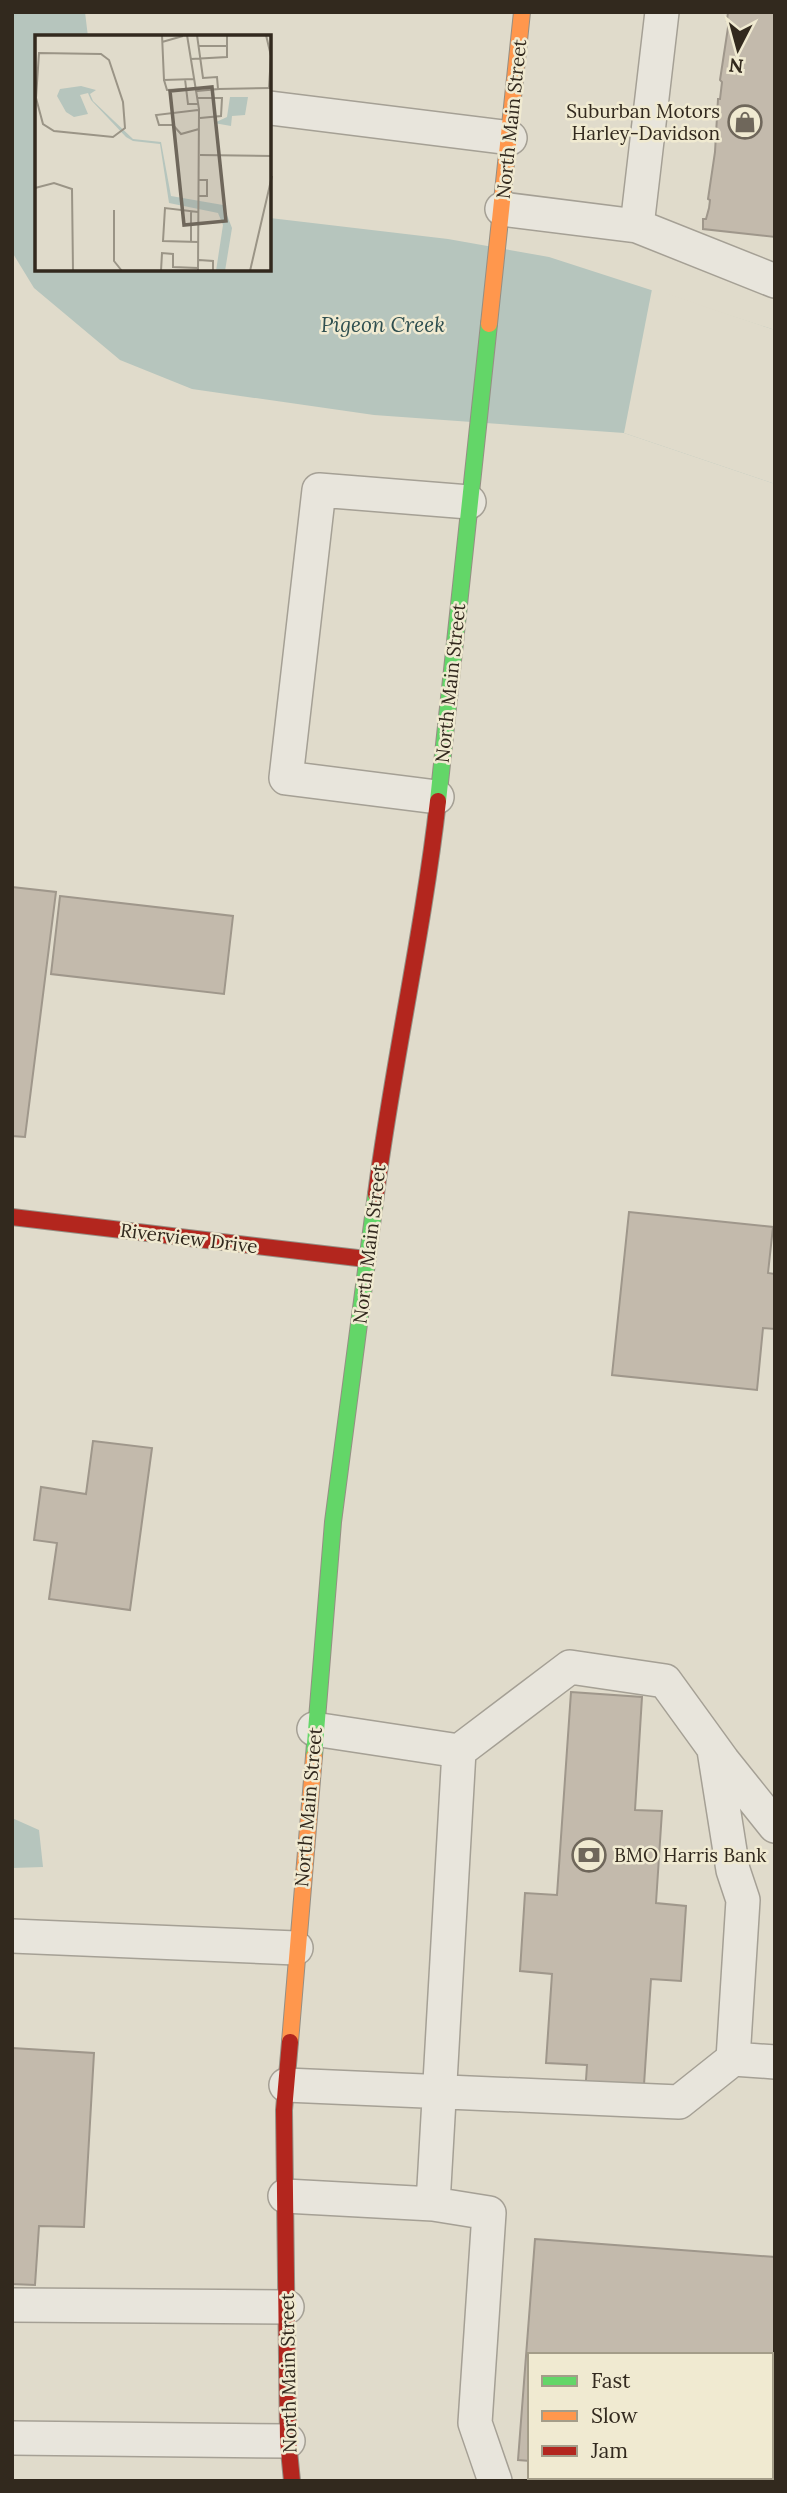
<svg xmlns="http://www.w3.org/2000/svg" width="787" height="2493" font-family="Lora,serif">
  <rect width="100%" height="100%" fill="#e0dbcb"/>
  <path fill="#b6c5bd" d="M12 12H85L88 37H37V270H270V218L448 239 549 257 775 330V484L624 433 374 415 192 389 120 360 34 288 12 252Z
    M12 1818 39 1830 43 1867 12 1868Z"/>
  <path fill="#e0dbcb" d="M652 289 775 330V484L624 433Z"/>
  <path fill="#c3baac" stroke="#9f978b" stroke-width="2" d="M728 12H775V237L703 229V219H706L709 208 710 200 708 199 715 152 718 99H720L722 82 720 80 729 21H727Z
    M12 887 56 892 25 1137 12 1136Z
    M60 896 233 916 224 994 51 974Z
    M629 1212 773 1227 768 1273 775 1274V1329L763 1328 757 1390 612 1375Z
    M93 1441 152 1448 130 1610 49 1599 57 1543 34 1540 41 1487 86 1494Z
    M571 1692 642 1697 635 1810 662 1811 656 1903 686 1906 681 1981 651 1979 643 2100 585 2095 587 2065 546 2063 552 1974 520 1971 525 1893 557 1895Z
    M12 2048 94 2053 84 2227 39 2226 35 2285 12 2284Z
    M535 2239 775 2257V2480L744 2477H771V2355H530V2461L518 2460Z"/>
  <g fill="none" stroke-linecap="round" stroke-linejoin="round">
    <defs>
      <path id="lane" d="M270 108 510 138
        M502 209 637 226 775 281
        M637 226 662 12
        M437 797 286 778 319 490 469 502
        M314 1729 459 1751 570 1667 665 1681 723 1761 775 1826
        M714 1750 733 1870 743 1900 733 2059
        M12 1936 296 1948
        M286 2085 679 2102 733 2059 775 2062
        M285 2196 433 2204 489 2213 475 2423 495 2481
        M433 2204 459 1751
        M12 2305 287 2307
        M12 2438 288 2441"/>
      <path id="fast" d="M438 801 489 324
        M314 1756 333 1522 376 1194"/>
      <path id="slow" d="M489 324 522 12
        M290 2042 314 1756"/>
      <path id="jam" d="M376 1194C393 1063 423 933 438 801
        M12 1217 366 1259
        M290 2042 284 2110 288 2441 292 2481"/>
    </defs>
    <use href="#lane" stroke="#a5a095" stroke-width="36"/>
    <use href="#fast" stroke="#958f84" stroke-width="18"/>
    <use href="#slow" stroke="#958f84" stroke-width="18"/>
    <use href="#jam" stroke="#958f84" stroke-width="18"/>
    <use href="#lane" stroke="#e8e5dc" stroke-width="33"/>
    <use href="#fast" stroke="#63d668" stroke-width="16"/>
    <use href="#slow" stroke="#ff974d" stroke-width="16"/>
    <use href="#jam" stroke="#b3261e" stroke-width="16"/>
  </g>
  <defs>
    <symbol id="shop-ring" viewBox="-11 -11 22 22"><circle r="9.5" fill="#f0ead1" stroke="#6f675b" stroke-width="1.5"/><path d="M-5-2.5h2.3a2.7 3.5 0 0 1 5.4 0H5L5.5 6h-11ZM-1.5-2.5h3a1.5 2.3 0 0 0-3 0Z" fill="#6f675b"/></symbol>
    <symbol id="bank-ring" viewBox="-11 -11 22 22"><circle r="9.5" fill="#f0ead1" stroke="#6f675b" stroke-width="1.5"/><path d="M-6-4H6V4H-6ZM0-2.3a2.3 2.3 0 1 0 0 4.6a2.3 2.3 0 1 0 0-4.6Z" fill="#6f675b"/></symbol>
  </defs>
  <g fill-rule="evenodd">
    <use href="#shop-ring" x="726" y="103" width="38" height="38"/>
    <use href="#bank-ring" x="570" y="1836" width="38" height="38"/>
  </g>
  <g text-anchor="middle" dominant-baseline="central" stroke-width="5" stroke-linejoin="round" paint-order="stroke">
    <g font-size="19" fill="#32291e" stroke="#f0ead1" text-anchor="end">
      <text x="720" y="111">Suburban Motors<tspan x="720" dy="22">Harley-Davidson</tspan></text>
      <text x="614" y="1855" text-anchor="start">BMO Harris Bank</text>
    </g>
    <g font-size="19" fill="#32291e" stroke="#f0ead1">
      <text transform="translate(511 119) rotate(-84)">North Main Street</text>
      <text transform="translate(450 683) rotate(-84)">North Main Street</text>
      <text transform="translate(189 1238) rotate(7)">Riverview Drive</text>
      <text transform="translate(369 1244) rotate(-83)">North Main Street</text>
      <text transform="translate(308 1807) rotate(-85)">North Main Street</text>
      <text transform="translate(288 2373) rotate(-91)">North Main Street</text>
    </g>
    <g font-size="21" font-style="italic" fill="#2f4f50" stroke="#f0ead1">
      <text x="383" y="324">Pigeon Creek</text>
    </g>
  </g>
  <g transform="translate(35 35)">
    <rect width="236" height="236" fill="#e0dbcb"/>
    <path d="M46 51 61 55 55 59 58 66 98 104 126 107 136 161 188 170 197 193 190 236H181L188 190 183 178 134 168 125 109 98 106 91 102 56 65 53 58 45 60 53 79 39 82 31 77 22 61 25 54ZM195 62H213L210 80 197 81 196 91 179 88 192 82Z" fill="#b6c5bd"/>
    <path fill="none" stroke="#9a9486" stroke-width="2" d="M127 0 129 45 160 44M152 0 164 74 163 236M162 0 168 43 182 42 183 54 162 56M231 0 236 21 234 52M127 7 148 1M164 11H192M4 18 66 19 74 25 88 67 90 93 78 102 19 96 8 89 1 63ZM156 24 192 22V0M150 44 153 69H164M129 45 132 55 150 54M183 54 237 53M163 63H187L186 81 165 83M163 75 121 80 124 90H138L146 99 164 94M165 120 237 121M163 145H172V161H164M0 153 19 148 37 154 38 236M79 175V226L87 236M156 207V177M163 207 128 206 130 173 163 177M164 225 178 226V236M126 236 127 218 138 219V232L163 233M215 236 237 141"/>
    <path fill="#6f675b" fill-opacity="0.15" stroke="#6f675b" stroke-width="3.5" d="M177 52 191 186 149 190 135 56Z"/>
    <rect width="236" height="236" fill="none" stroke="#32291e" stroke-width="3.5"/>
  </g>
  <rect width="787" height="2493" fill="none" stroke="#32291e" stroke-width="28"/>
  <rect x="528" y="2353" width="245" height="126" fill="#f0ead1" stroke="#a49d89" stroke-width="2"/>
  <rect x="542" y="2376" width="35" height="10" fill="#63d668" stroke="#a49d89" stroke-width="2"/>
  <text x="591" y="2388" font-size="21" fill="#32291e">Fast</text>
  <rect x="542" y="2411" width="35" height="10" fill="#ff974d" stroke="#a49d89" stroke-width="2"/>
  <text x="591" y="2423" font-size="21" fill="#32291e">Slow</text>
  <rect x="542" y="2446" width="35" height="10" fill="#b3261e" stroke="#a49d89" stroke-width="2"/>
  <text x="591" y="2458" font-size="21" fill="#32291e">Jam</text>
  <g transform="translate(738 49) rotate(186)" stroke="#f0ead1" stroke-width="5" paint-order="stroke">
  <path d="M0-5L12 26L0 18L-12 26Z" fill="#32291e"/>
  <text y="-10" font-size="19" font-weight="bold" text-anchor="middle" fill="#32291e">N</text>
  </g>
</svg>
